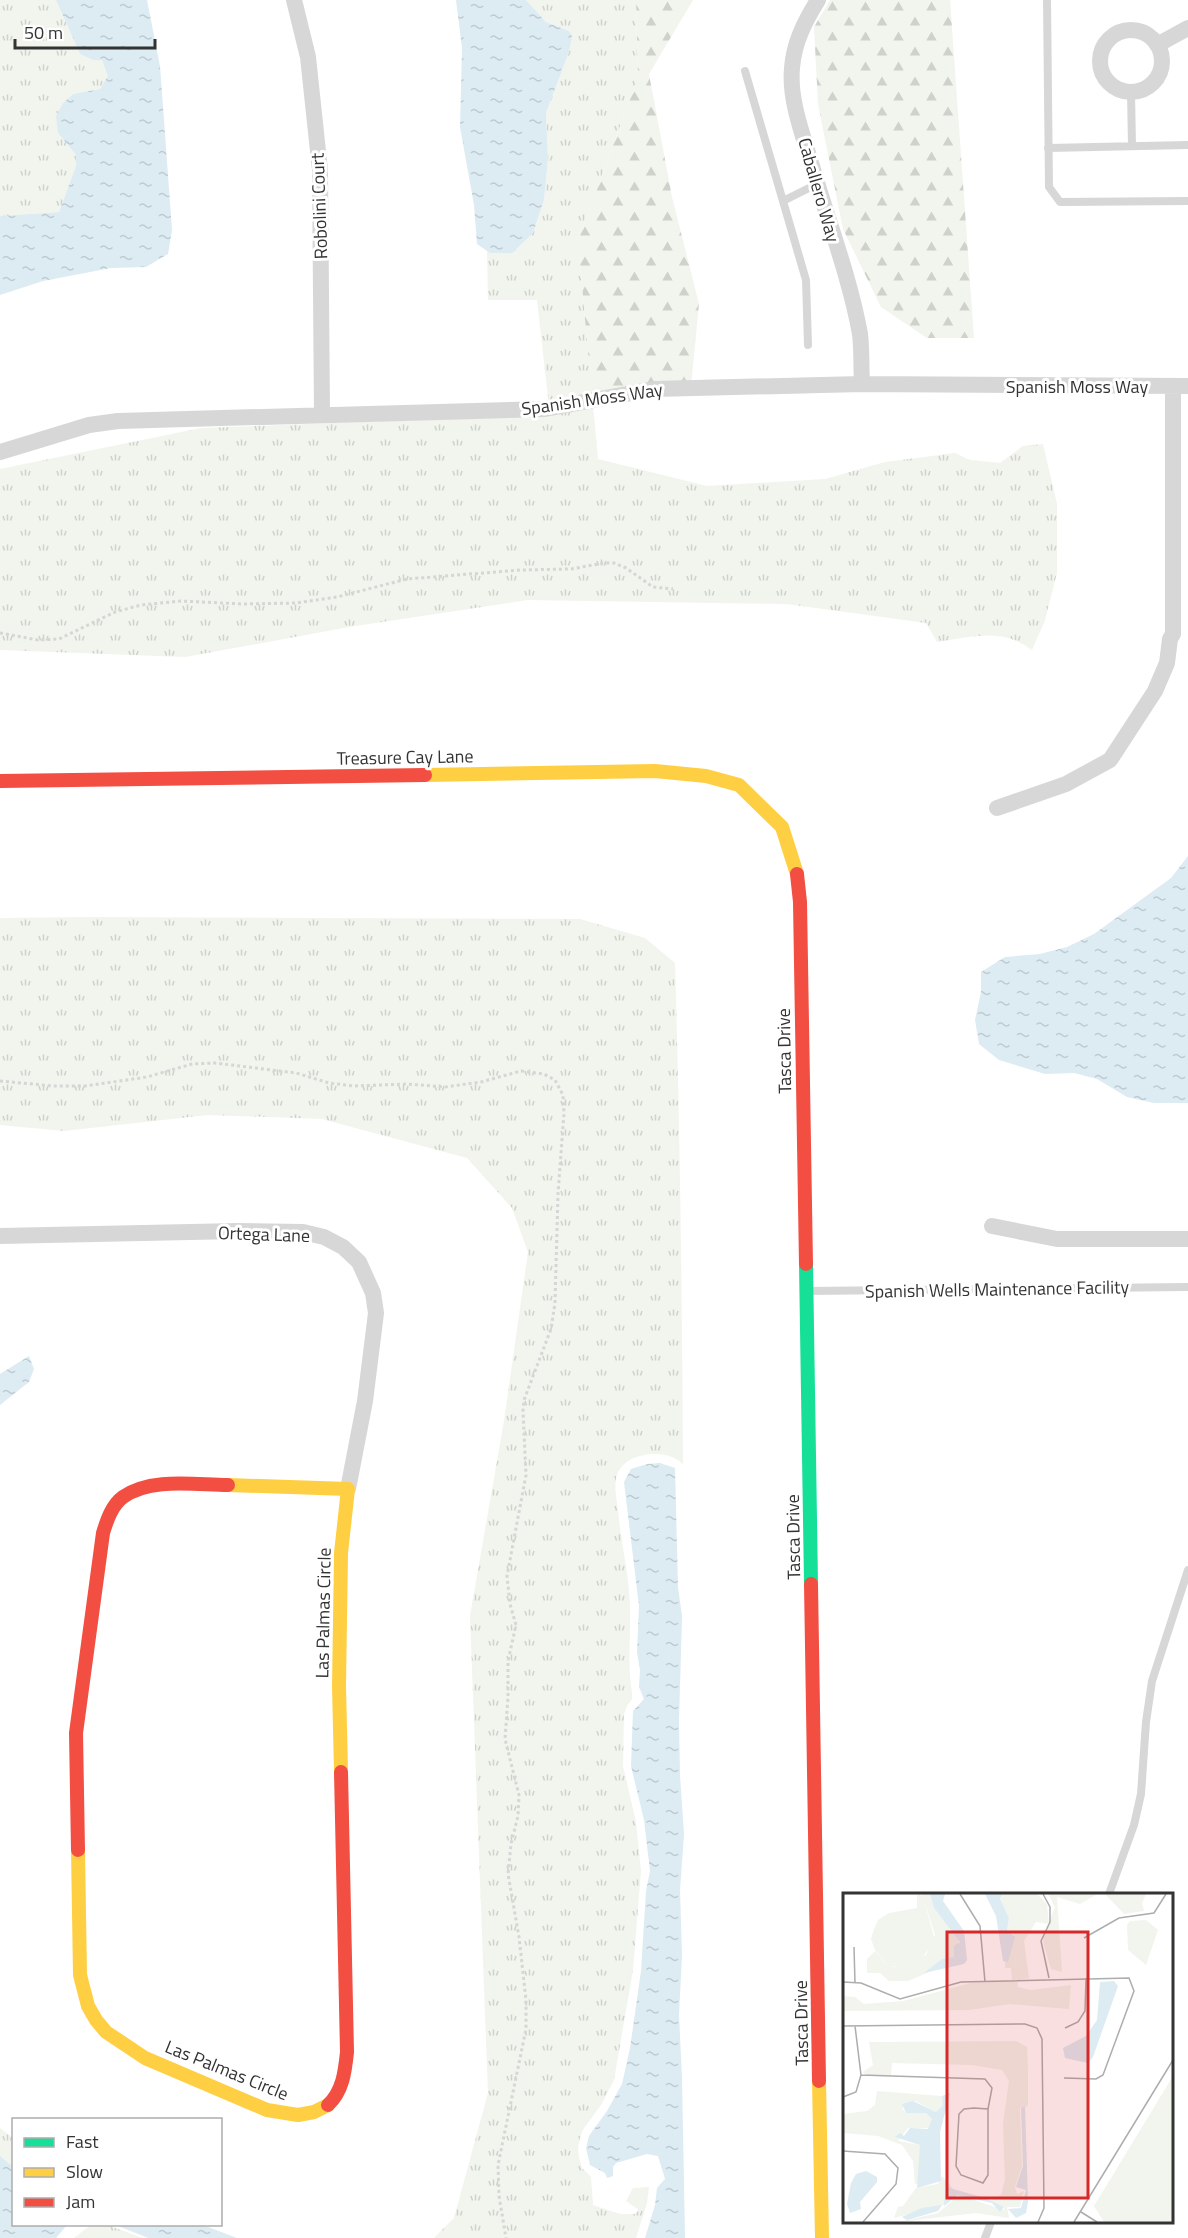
<svg xmlns="http://www.w3.org/2000/svg" width="1188" height="2238" font-family="'Titillium Web',sans-serif">
  <defs>
    <pattern id="grass-tufts" width="24" height="20" patternUnits="userSpaceOnUse" patternTransform="scale(1.5)"><rect width="24" height="20" fill="#f1f5ed"/><path d="M3 7l-1-3M5 7V3M7 7l1-3M15 17l-1-3M17 17v-4M19 17l1-3" fill="none" stroke="#cfd2cc"/></pattern>
    <pattern id="forest-firs" width="22" height="20" patternUnits="userSpaceOnUse" patternTransform="scale(1.5)"><rect width="22" height="20" fill="#f1f5ed"/><path d="M5 1l3.5 6h-7zM16 11l3.5 6h-7z" fill="#cfd2cc"/></pattern>
    <pattern id="water-ripples" width="26" height="14" patternUnits="userSpaceOnUse" patternTransform="scale(1.5)"><rect width="26" height="14" fill="#ddebf3"/><path d="M2 4q2-2 4 0t4 0M15 11q2-2 4 0t4 0" fill="none" stroke="#becad1"/></pattern>
  </defs>
  <rect width="100%" height="100%" fill="#fff"/>
  <path fill="url(#grass-tufts)" d="M0 0H56L80 54 93 60H102L109 76 100 89 73 94 63 103 58 133 76 155V166L59 212 0 216Z
    M526 0H636L638 77 578 241 598 459 707 486 825 479 885 462 955 453 970 460 1000 463 1023 446 1043 444 1057 504V573L1045 620 1032 650C1002 627 971 637 937 642L926 623 787 604 528 600 349 627 185 657 0 650V469L201 428 550 415 537 300H488L487 251 490 253 533 233 544 200 548 159 546 113 569 52 571 36 569 31 546 22Z
    M88 917 580 919 645 938 675 963C680 1130 682 1298 683 1465 678 1457 664 1454 655 1454 638 1454 619 1461 616 1479 614 1489 617 1501 618 1511 621 1543 629 1574 630 1606 631 1635 627 1664 632 1693V1699L627 1706 624 1714 623 1766 636 1822 641 1871 633 1970 614 2080 601 2105 582 2131 578 2146 579 2158 582 2168 591 2177 593 2205 620 2214H635L639 2210 626 2201 633 2188 649 2187 647 2203 636 2238H434L454 2218 488 2093 470 1616 504 1421 528 1252 512 1208 467 1158 322 1119 208 1115 64 1131 0 1125V918Z
    M0 2128 13 2138V2171L0 2164Z
    M92 2224C114 2224 124 2233 145 2238H74Z"/>
  <path fill="url(#forest-firs)" d="M636 0H693L649 74 672 197 699 304 691 386 592 397 578 241 638 77Z
    M830 0H950L974 338H927L881 307 843 229 818 104 814 27Z"/>
  <path fill="url(#water-ripples)" d="M56 0H147L160 66 172 230 168 254 146 267 111 268 43 281 0 295V216L59 212 76 166V155L58 133 56 116 63 103 73 94 100 89 108 76 102 60H93L80 54Z
    M456 0H526L546 22 569 31 572 36 569 52 546 113 548 159 544 200 533 233 512 253H490L477 244 474 205 460 127 462 48Z
    M1188 856V1103H1154L1127 1097 1097 1079 1074 1073 1045 1074 999 1060 979 1044 975 1020 981 992V972L1005 957 1040 954 1067 947 1094 934 1171 878Z
    M29 1356 34 1369 29 1382 0 1405V1374Z
    M660 1463 675 1468 678 1587 682 1616 679 1721 680 1776 684 1834 680 1890 682 1956 679 2015 682 2078 685 2238H645L655 2205 657 2188 665 2179 658 2156 647 2154 616 2163 613 2167V2176L607 2178 605 2173 590 2165 586 2148 589 2136 607 2111 622 2084 630 2048 641 1971 646 1891 650 1871 644 1820 631 1766 633 1711 644 1699 639 1687 640 1670 637 1652 639 1606 624 1482 631 1469 647 1464Z
    M0 2156 13 2167 14 2224 67 2225 56 2238H0Z
    M116 2225H203L237 2238H148Z"/>
  <g fill="none" stroke-linecap="round" stroke-linejoin="round">
    <path stroke="#d6d6d6" stroke-width="3" stroke-dasharray="3 3" stroke-linecap="butt" d="M0 633 38 640 59 639 115 612 141 605 181 601 243 604 296 603 337 597 407 579 521 570 571 569 604 563H614L626 568 653 587 673 589
      M0 1081 54 1086H85L147 1077 192 1064 215 1063 296 1073 329 1083 354 1086 407 1084 445 1087 481 1082 521 1071 544 1074 555 1080 563 1095 564 1113 558 1194 555 1303 551 1329 524 1400 523 1411 526 1475 507 1576 510 1604 516 1625 508 1661V1697L505 1739 519 1795 518 1816 511 1844 508 1874 519 1937 526 2000V2029L498 2165 499 2196 506 2238"/>
    <path stroke="#d7d7d7" stroke-width="8" d="M1047 0 1049 187 1060 202 1188 201
      M745 71 806 280 808 345
      M1131 92 1132 146
      M1048 148 1188 145
      M783 201 817 184
      M807 1291 1188 1287
      M1109 1894 1134 1825 1141 1794 1146 1722 1152 1681 1188 1570
      M985 2238 991 2222"/>
    <path stroke="#d7d7d7" stroke-width="16" d="M294 0 308 57 320 170 322 415
      M818 0C805 21 794 42 792 68 789 100 803 135 812 166 828 221 850 278 860 334 862 350 861 368 862 384
      M1100 61a31 31 0 1 1 62 0a31 31 0 1 1-62 0Z
      M1157 45 1188 28
      M0 452 89 425 118 421 545 409 654 389 862 384 1188 386
      M997 808 1066 784 1110 760 1155 691 1167 663 1170 639 1173 634V387
      M992 1226 1057 1239H1188
      M0 1236 238 1231 303 1232 324 1237 343 1247 359 1262 373 1293 376 1313 365 1401 348 1489"/>
    <path stroke="#16e098" stroke-width="14" d="M806 1264 811 1584"/>
    <path stroke="#ffcf43" stroke-width="14" d="M425 775 655 771 706 776 739 785 782 827 797 874
      M228 1485 348 1489 341 1553 339 1686 341 1772
      M78 1850 80 1975 88 2006 96 2020 106 2032 145 2058 267 2110 298 2115 314 2112 328 2105
      M819 2081 822 2238"/>
    <path stroke="#f24e42" stroke-width="14" d="M0 781 425 775
      M797 874 800 902 806 1264
      M811 1584 819 2081
      M78 1850 76 1733 103 1533C107 1520 112 1505 123 1497 151 1477 196 1485 228 1485
      M328 2105C343 2091 345 2071 347 2052L341 1772"/>
  </g>
  <g text-anchor="middle" dominant-baseline="central" stroke-width="6" stroke-linejoin="round" paint-order="stroke">
    <g font-size="18" fill="#333" stroke="#fff">
      <text transform="translate(819 190) rotate(74)">Caballero Way</text>
      <text transform="translate(319 206) rotate(-92)">Robolini Court</text>
      <text x="1077" y="386">Spanish Moss Way</text>
      <text transform="translate(592 399) rotate(-8)">Spanish Moss Way</text>
      <text transform="translate(405 757) rotate(-1)">Treasure Cay Lane</text>
      <text transform="translate(784 1051) rotate(-91)">Tasca Drive</text>
      <text transform="translate(264 1234) rotate(2)">Ortega Lane</text>
      <text transform="translate(997 1289) rotate(-1)">Spanish Wells Maintenance Facility</text>
      <text transform="translate(793 1537) rotate(-91)">Tasca Drive</text>
      <text transform="translate(323 1613) rotate(-89)">Las Palmas Circle</text>
      <text transform="translate(801 2023) rotate(-91)">Tasca Drive</text>
      <text transform="translate(227 2070) rotate(22)">Las Palmas Circle</text>
    </g>
  </g>
  <g transform="translate(843 1893)">
    <rect width="330" height="330" fill="#fff"/>
    <path d="M79 1H87L91 15 116 47 111 65 99 66 84 80 65 88H46L37 80H24V66L32 58 44 72 52 74 83 62 92 42ZM159 1H174L180 20V49L172 68 175 94 188 97 228 92 226 116 167 111 126 117 0 118V103L12 104 21 111 60 108 128 90 169 88 168 75H162V69L171 43 164 37 166 25 157 7ZM173 148 184 154 185 175V213L177 215 179 273 172 294 174 301 181 298 177 314H164L166 325 133 320 56 329 95 320 116 302 161 317V314L146 308 158 302 162 287 160 231 166 188 159 177 129 172 49 170 48 182 24 183 20 179 30 172 26 149ZM330 183V329H261L251 313ZM34 198 99 203 100 212 93 219 72 208 59 215 63 220H83L89 226 87 235H65L55 248 77 252V290L72 291 70 268 59 252 35 243 0 240V221L24 218 32 212ZM99 283 111 297 101 312 51 325 55 314 60 313 73 295 95 291Z" fill="#f1f5ed"/>
    <path d="M174 1H194L204 11 206 31 193 29 181 48 186 85 174 87 172 68 180 49V20ZM205 1H254L237 11 214 4 219 79 208 76 201 52 200 43 212 14ZM262 1H303L299 10 301 18 281 21Z" fill="#f1f5ed"/>
    <path d="M74 1 80 3 92 48 78 66 58 74 45 73 32 57 28 46 31 36 35 27 46 20 74 15ZM303 27 315 37 303 72 285 57 284 32 287 28Z" fill="#f1f5ed"/>
    <path d="M87 1H102L100 8 121 38 124 67 121 71 81 80 99 66 111 64V53L117 49 91 15ZM142 1H159L157 6 166 25 164 37 172 44 165 69 160 68 153 23ZM257 89 271 88 275 93 250 164 245 170 222 165 220 155 243 143 254 127ZM107 200 97 239 98 288 74 295 77 252 52 244 57 240 61 243 67 235 85 236 89 226 83 220H63L59 211 70 208 93 219 100 212 99 203ZM182 213 185 309 183 320 173 325 165 316 178 315 183 297 173 294 180 273 178 215ZM23 278 34 284V289L17 309 18 316 7 320 4 311 8 290 13 281ZM103 294 142 305 161 314 157 319 149 310 115 302 101 313ZM99 312 95 318 64 327 59 324 79 315Z" fill="#ddebf3"/>
    <path fill="none" stroke="#adadad" stroke-width="1.5" d="M117 1 137 33 142 89M200 1 207 14V29L198 48 206 85M241 45 276 25 311 20 323 1M11 54 12 90M0 89 18 90 57 106 118 89 286 85 291 98 260 182 253 186 221 185M0 133 182 131 194 135 199 146 201 315 195 329M222 135 235 129 242 118 243 85M18 182 142 186 149 195 145 216M0 204 13 199 18 182 12 133M131 215 145 216V282L140 290 118 282 113 273 116 221 121 216ZM0 258 42 261 55 275 53 291 20 329M238 319 254 329M231 329 330 167"/>
    <path fill="#d62828" fill-opacity="0.15" stroke="#d62828" stroke-width="3" d="M104 39H245V305H104Z"/>
    <rect width="330" height="330" fill="none" stroke="#333" stroke-width="3"/>
  </g>
  <rect x="12" y="2118" width="210" height="108" fill="#ffffff" stroke="#adadad" stroke-width="1.5"/>
  <rect x="24" y="2138" width="30" height="9" fill="#16e098" stroke="#adadad" stroke-width="1.5"/>
  <text x="66" y="2148" font-size="18" fill="#333333">Fast</text>
  <rect x="24" y="2168" width="30" height="9" fill="#ffcf43" stroke="#adadad" stroke-width="1.5"/>
  <text x="66" y="2178" font-size="18" fill="#333333">Slow</text>
  <rect x="24" y="2198" width="30" height="9" fill="#f24e42" stroke="#adadad" stroke-width="1.5"/>
  <text x="66" y="2208" font-size="18" fill="#333333">Jam</text>
  <path d="M15 39v9h140v-9" fill="none" stroke="#333333" stroke-width="3"/>
  <text x="24" y="39" font-size="18" fill="#333333" stroke="#ffffff" stroke-width="4.5" paint-order="stroke">50 m</text>
</svg>
